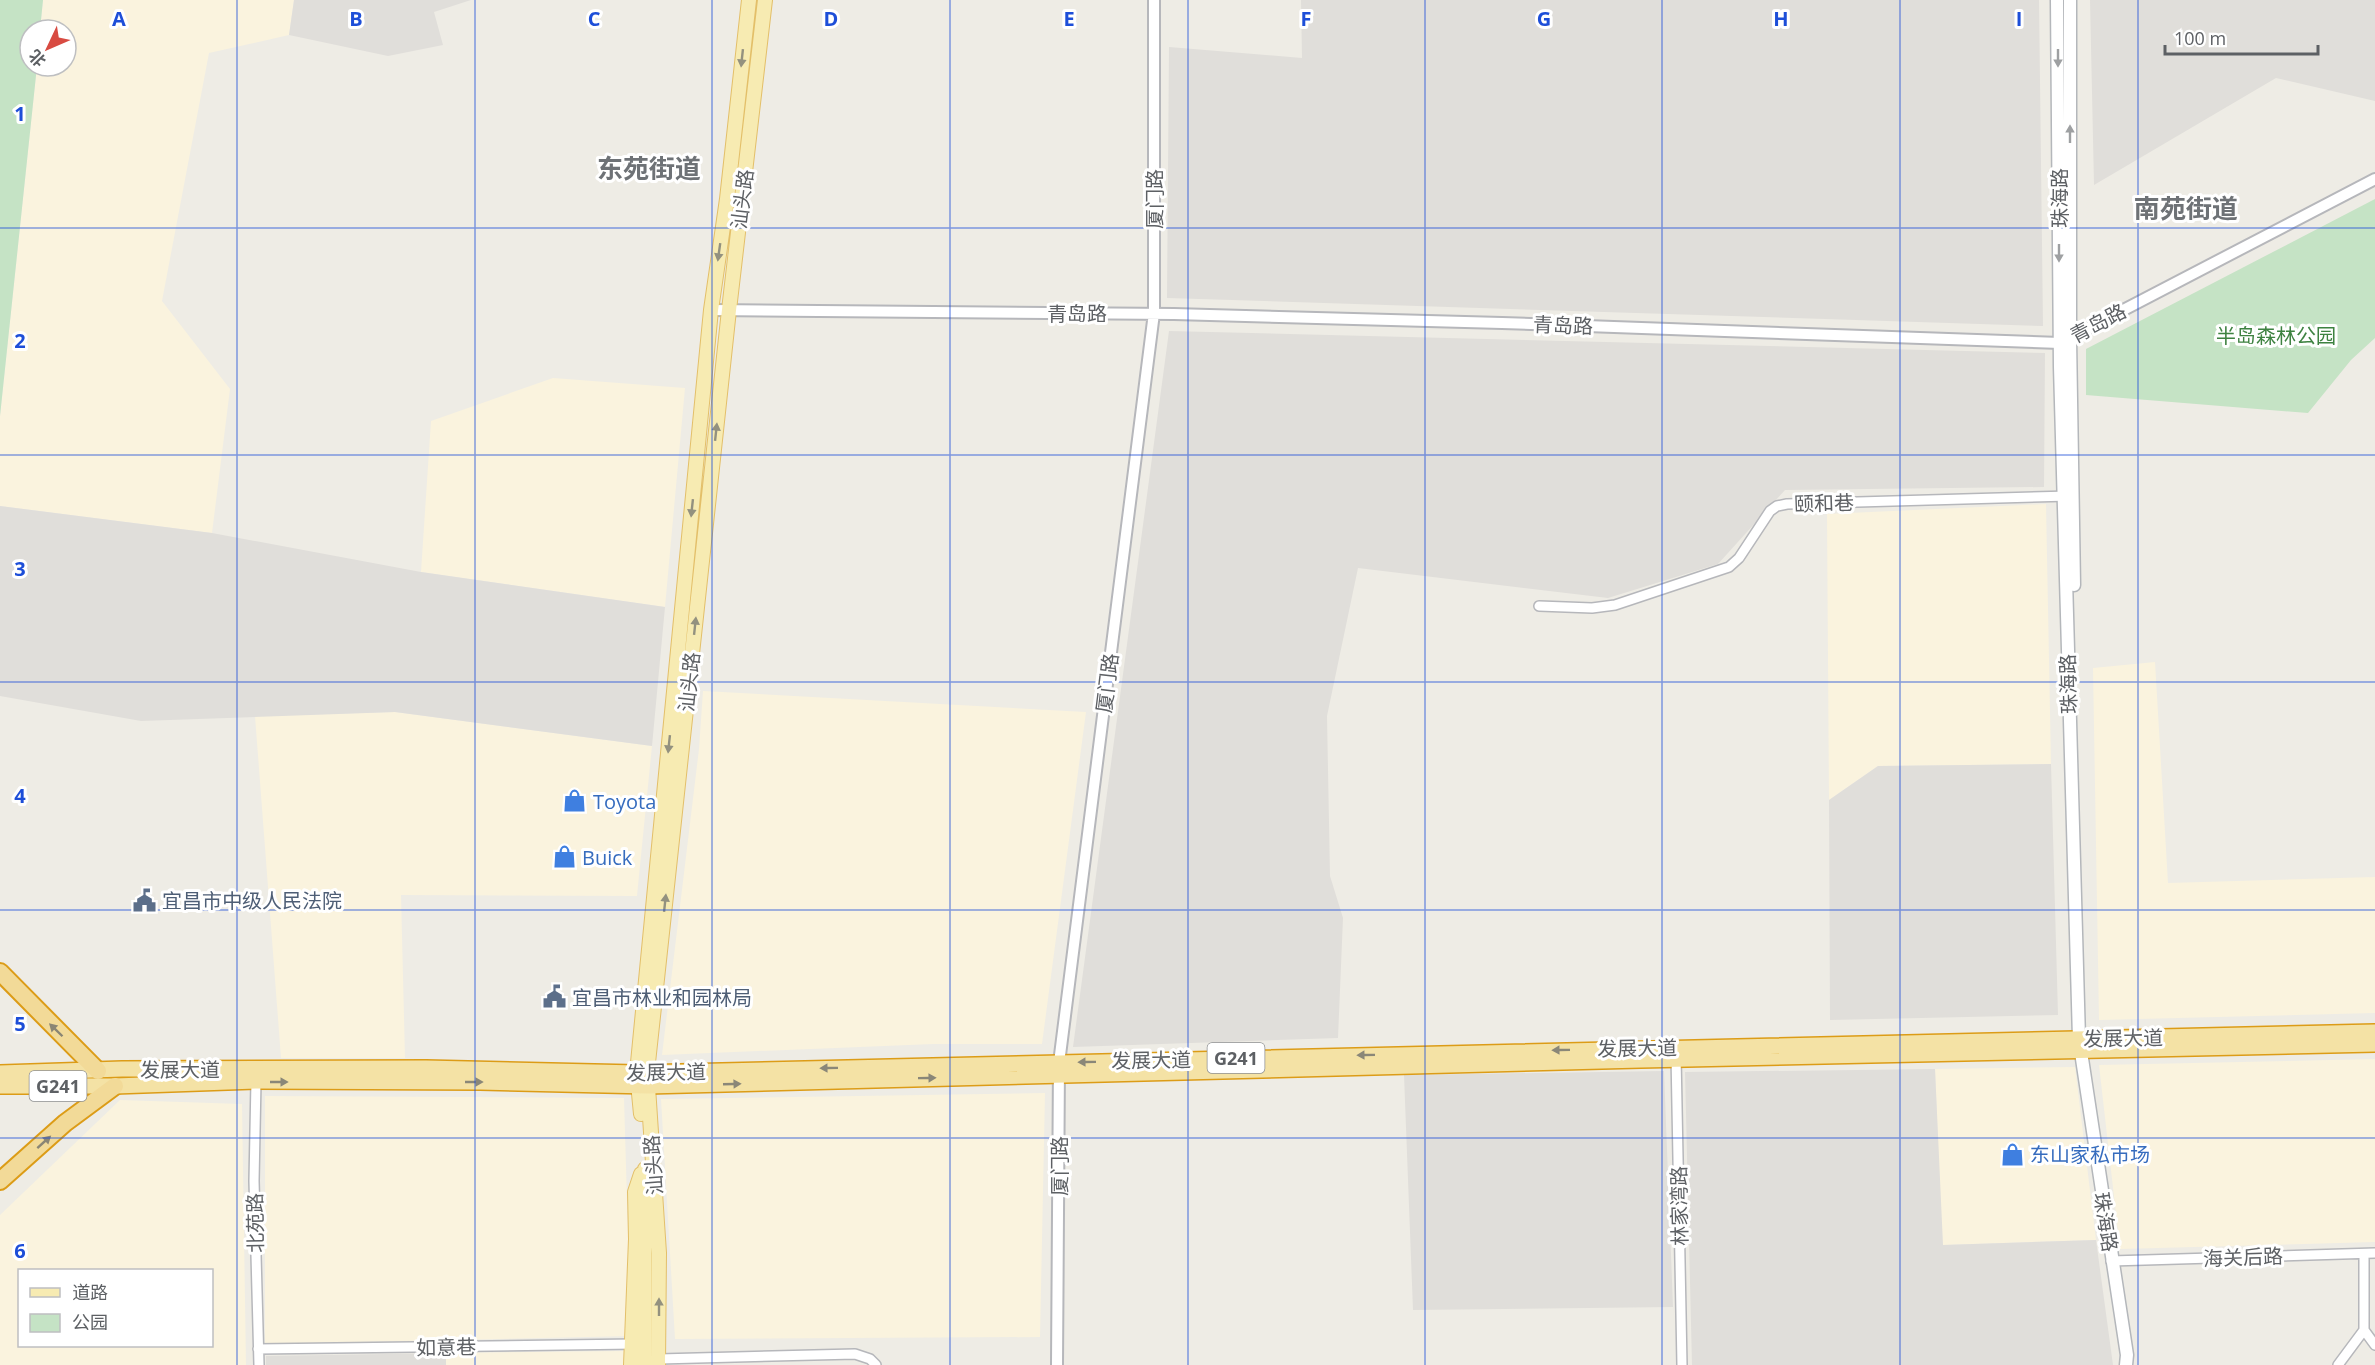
<svg xmlns="http://www.w3.org/2000/svg" width="2375" height="1365" font-family="'Open Sans','Noto Sans SC',sans-serif">
  <rect width="100%" height="100%" fill="#eeece5"/>
  <path fill="#faf3de" fill-rule="evenodd" d="M43 0H294L289 35 209 53 162 301 230 389 212 533 0 506V416L37 66H66V30H40Z
    M553 378 685 388 665 607 421 572 431 421Z
    M2046 504 2051 764 1878 766 1829 800 1827 514Z
    M2155 662 2168 883 2375 877V1013L2099 1020 2093 668Z
    M703 691 1086 712 1042 1044H933L662 1055 699 749Z
    M395 712 652 746 637 896 401 895 405 1058H281L255 716Z
    M2375 1059V1242L2120 1249 2099 1065Z
    M2075 1067 2096 1240 1942 1245 1935 1069Z
    M1045 1093 1040 1337 675 1339 661 1099Z
    M265 1096 624 1098 631 1336 265 1344Z
    M120 1100 242 1104 246 1365H0V1215ZM20 1270H212V1346H20Z
    M624 1351 623 1365H446V1353Z"/>
  <path fill="#e0deda" d="M294 0H471L434 12 443 45 388 56 289 35Z
    M1301 0H2039L2043 326 1167 298 1169 47 1302 58Z
    M2090 0H2375V101L2276 78 2094 185Z
    M1169 331 2045 353 2044 487 1785 490 1718 564 1608 598 1358 568 1327 716 1330 876 1343 918 1338 1038 1073 1047Z
    M0 506 212 533 421 572 665 607 652 746 395 712 141 721 0 696Z
    M2051 764 2058 1015 1830 1020 1829 800 1878 766Z
    M1935 1069 1943 1245 2096 1240 2113 1365H1692L1685 1072Z
    M1664 1071 1673 1307 1413 1310 1404 1075Z
    M446 1353V1365H266V1356Z"/>
  <path fill="#c5e3c5" d="M0 0H43L40 30H30V66H37L0 416Z
    M2375 199V338L2351 360 2308 413 2086 395V349Z"/>
  <g fill="none" stroke-linecap="round" stroke-linejoin="round">
    <defs>
      <path id="minor" d="M1539 606 1592 608 1615 605 1729 567 1739 558 1770 511 1777 506 1787 504 2070 496
        M1676 1055 1682 1365
        M256 1081 254 1181 259 1365
        M2364 1254V1330L2375 1345
        M2111 1261 2375 1253
        M258 1349 634 1344
        M659 1359 855 1354 870 1359 876 1365
        M2338 1365 2364 1330"/>
      <path id="tertiary" d="M711 310 1174 314 1502 323 2060 343 2375 179
        M1057 1365 1059 1063 1154 313V0"/>
      <path id="secondary" d="M2057 0 2060 367 2079 1039 2127 1355 2126 1365
        M2070 0V338L2074 585"/>
      <path id="primary" d="M641 1114 637 1073 711 310 727 199 749 0
        M631 1365 636 1239 635 1192 641 1174
        M644 1365 645 1169
        M658 1365 659 1253 647 1072 729 310 765 0"/>
      <path id="trunk" d="M0 1073 122 1069 426 1068 637 1073 2375 1032
        M0 1086H115L256 1081 480 1082 648 1086 1641 1060 2375 1044"/>
      <path id="motorway" d="M0 972 98 1071
        M0 1181 65 1123 115 1086"/>
    </defs>
    <use href="#minor" stroke="#b6b7bb" stroke-width="12"/>
    <use href="#tertiary" stroke="#b6b7bb" stroke-width="14"/>
    <use href="#secondary" stroke="#b4b7bb" stroke-width="15"/>
    <use href="#primary" stroke="#e3bf69" stroke-width="16"/>
    <use href="#trunk" stroke="#dc9c17" stroke-width="18"/>
    <use href="#motorway" stroke="#dc9c17" stroke-width="20"/>
    <use href="#minor" stroke="#fff" stroke-width="9"/>
    <use href="#tertiary" stroke="#fff" stroke-width="10"/>
    <use href="#secondary" stroke="#fff" stroke-width="12"/>
    <use href="#primary" stroke="#f7ebb2" stroke-width="14"/>
    <use href="#trunk" stroke="#f4e2a5" stroke-width="15"/>
    <use href="#motorway" stroke="#f2da98" stroke-width="16"/>
  </g>
  <defs><path id="oneway-solid" d="M-6-.8H1V-3.2L6.5 0L1 3.2V.8H-6Z" transform="scale(1.5)"/></defs>
  <g fill="#93917f">
    <use href="#oneway-solid" transform="translate(742 58) rotate(96)"/>
    <use href="#oneway-solid" transform="translate(719 252) rotate(98)"/>
    <use href="#oneway-solid" transform="translate(716 432) rotate(-84)"/>
    <use href="#oneway-solid" transform="translate(692 508) rotate(96)"/>
    <use href="#oneway-solid" transform="translate(695 626) rotate(-84)"/>
    <use href="#oneway-solid" transform="translate(669 744) rotate(96)"/>
    <use href="#oneway-solid" transform="translate(665 903) rotate(-84)"/>
    <use href="#oneway-solid" transform="translate(659 1307) rotate(-90)"/>
  </g>
  <g fill="#9ea0a2">
    <use href="#oneway-solid" transform="translate(2058 58) rotate(90)"/>
    <use href="#oneway-solid" transform="translate(2070 134) rotate(-90)"/>
    <use href="#oneway-solid" transform="translate(2059 253) rotate(90)"/>
  </g>
  <g fill="#8a8574">
    <use href="#oneway-solid" transform="translate(56 1030) rotate(-136)"/>
    <use href="#oneway-solid" transform="translate(44 1142) rotate(-42)"/>
  </g>
  <g fill="#8a8778">
    <use href="#oneway-solid" transform="translate(1561 1050) rotate(179)"/>
    <use href="#oneway-solid" transform="translate(1366 1055) rotate(179)"/>
    <use href="#oneway-solid" transform="translate(1087 1062) rotate(179)"/>
    <use href="#oneway-solid" transform="translate(829 1068) rotate(179)"/>
    <use href="#oneway-solid" transform="translate(927 1078) rotate(-1)"/>
    <use href="#oneway-solid" transform="translate(279 1082)"/>
    <use href="#oneway-solid" transform="translate(474 1082)"/>
    <use href="#oneway-solid" transform="translate(732 1084) rotate(-2)"/>
  </g>
  <path fill="none" stroke="#1d4ed8" stroke-width="1.5" stroke-opacity="0.55" d="M237 0V1365M475 0V1365M712 0V1365M950 0V1365M1188 0V1365M1425 0V1365M1662 0V1365M1900 0V1365M2138 0V1365M0 228H2375M0 455H2375M0 682H2375M0 910H2375M0 1138H2375"/>
  <defs>
    <symbol id="shop-bare" viewBox="-9 -9 18 18"><path d="M-5-2.5h2.3a2.7 3.5 0 0 1 5.4 0H5L5.5 6h-11ZM-1.5-2.5h3a1.5 2.3 0 0 0-3 0Z" fill="#3f7fe0" stroke="#fff" stroke-width="2.5" paint-order="stroke"/></symbol>
    <symbol id="civic-bare" viewBox="-9 -9 18 18"><path d="M-.6-6.5H3V-4.5H.6V-3L4-1V1h2V6H-6V1h2V-1L-.6-3ZM-1.2 2.5V6h2.4V2.5Z" fill="#5c6f8a" stroke="#fff" stroke-width="2.5" paint-order="stroke"/></symbol>
  </defs>
  <g fill-rule="evenodd">
    <use href="#shop-bare" x="558" y="784" width="33" height="33"/>
    <use href="#shop-bare" x="548" y="840" width="33" height="33"/>
    <use href="#civic-bare" x="128" y="884" width="33" height="33"/>
    <use href="#civic-bare" x="538" y="980" width="33" height="33"/>
    <use href="#shop-bare" x="1996" y="1138" width="33" height="33"/>
  </g>
  <g text-anchor="middle" dominant-baseline="central" stroke-width="6" stroke-linejoin="round" paint-order="stroke">
    <g fill="#fff" stroke="#8e9092" stroke-width="1.5">
      <rect x="1207.5" y="1043" width="57" height="30" rx="4.5"/>
      <rect x="29.5" y="1071" width="57" height="30" rx="4.5"/>
    </g>
    <g font-size="18" font-weight="bold" fill="#5d6064">
      <text x="1236" y="1058">G241</text>
      <text x="58" y="1086">G241</text>
    </g>
    <g font-size="20" fill="#5d6064" stroke="#fff">
      <text transform="translate(2059 198) rotate(-90)">珠海路</text>
      <text transform="translate(742 199) rotate(-83)">汕头路</text>
      <text transform="translate(1154 199) rotate(-90)">厦门路</text>
      <text x="1077" y="313">青岛路</text>
      <text transform="translate(2098 323) rotate(-28)">青岛路</text>
      <text transform="translate(1563 325) rotate(2)">青岛路</text>
      <text transform="translate(1824 503) rotate(-2)">颐和巷</text>
      <text transform="translate(689 682) rotate(-84)">汕头路</text>
      <text transform="translate(1107 683) rotate(-83)">厦门路</text>
      <text transform="translate(2068 684) rotate(-92)">珠海路</text>
      <text transform="translate(2123 1038) rotate(-1)">发展大道</text>
      <text transform="translate(1637 1048) rotate(-1)">发展大道</text>
      <text transform="translate(1151 1060) rotate(-1)">发展大道</text>
      <text x="180" y="1069">发展大道</text>
      <text transform="translate(666 1072) rotate(-1)">发展大道</text>
      <text transform="translate(653 1165) rotate(-94)">汕头路</text>
      <text transform="translate(1059 1166) rotate(-90)">厦门路</text>
      <text transform="translate(1679 1206) rotate(-91)">林家湾路</text>
      <text transform="translate(2106 1222) rotate(81)">珠海路</text>
      <text transform="translate(255 1223) rotate(-91)">北苑路</text>
      <text transform="translate(2243 1257) rotate(-2)">海关后路</text>
      <text transform="translate(446 1347) rotate(-1)">如意巷</text>
    </g>
    <g font-size="20" fill="#3e8241" stroke="#fff">
      <text x="2276" y="335">半岛森林公园</text>
    </g>
    <g font-size="20" fill="#366cbe" stroke="#fff" text-anchor="start">
      <text x="593" y="801">Toyota</text>
      <text x="582" y="857">Buick</text>
      <text x="2030" y="1154">东山家私市场</text>
    </g>
    <g font-size="20" fill="#4e5e75" stroke="#fff" text-anchor="start">
      <text x="162" y="900">宜昌市中级人民法院</text>
      <text x="572" y="997">宜昌市林业和园林局</text>
    </g>
    <g font-size="26" font-weight="bold" fill="#6e7276" stroke="#fff">
      <text x="649" y="168">东苑街道</text>
      <text x="2186" y="208">南苑街道</text>
    </g>
  </g>
  <g font-size="20" text-anchor="middle" font-weight="bold" fill="#1d4ed8" stroke="#fff" stroke-width="6" stroke-linejoin="round" paint-order="stroke">
    <text x="119" y="26">A</text>
    <text x="356" y="26">B</text>
    <text x="594" y="26">C</text>
    <text x="831" y="26">D</text>
    <text x="1069" y="26">E</text>
    <text x="1306" y="26">F</text>
    <text x="1544" y="26">G</text>
    <text x="1781" y="26">H</text>
    <text x="2019" y="26">I</text>
    <text x="20" y="121">1</text>
    <text x="20" y="348">2</text>
    <text x="20" y="576">3</text>
    <text x="20" y="803">4</text>
    <text x="20" y="1031">5</text>
    <text x="20" y="1258">6</text>
  </g>
  <rect x="18" y="1269" width="195" height="78" fill="#ffffff" stroke="#bebfc1" stroke-width="1.5"/>
  <rect x="30" y="1288" width="30" height="9" fill="#f7ebb2" stroke="#bebfc1" stroke-width="1.5"/>
  <text x="72" y="1299" font-size="18" fill="#5d6064">道路</text>
  <rect x="30" y="1314" width="30" height="18" fill="#c5e3c5" stroke="#bebfc1" stroke-width="1.5"/>
  <text x="72" y="1329" font-size="18" fill="#5d6064">公园</text>
  <g transform="translate(48 48) rotate(226)"><circle r="28" fill="#ffffff" stroke="#bebfc1" stroke-width="1.5"/>
  <path d="M0-4.5L10 22L0 15L-10 22Z" fill="#d84b42"/>
  <text y="-9" font-size="16" font-weight="bold" text-anchor="middle" fill="#5d6064">北</text>
  </g>
  <path d="M2165 45v9h153v-9" fill="none" stroke="#5d6064" stroke-width="3"/>
  <text x="2174" y="45" font-size="18" fill="#5d6064" stroke="#ffffff" stroke-width="4.5" paint-order="stroke">100 m</text>
</svg>
